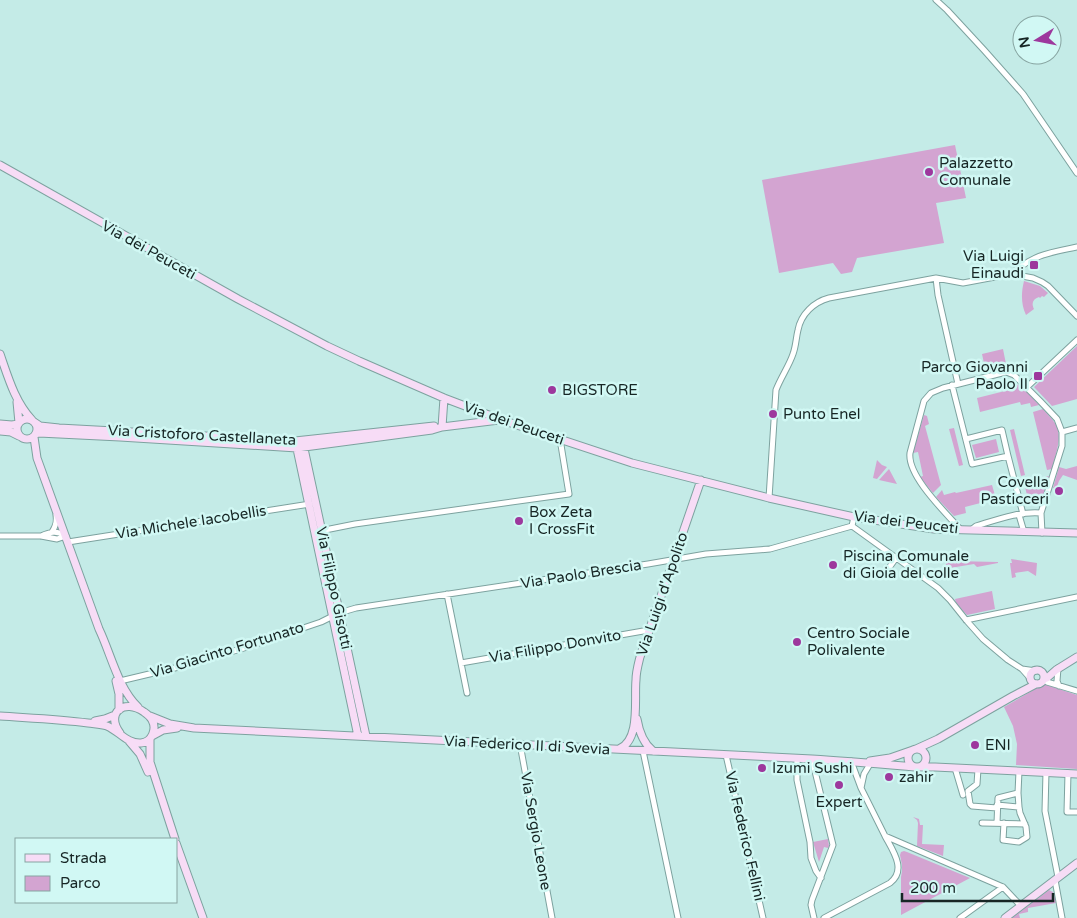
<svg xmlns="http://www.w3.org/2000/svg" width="1077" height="918" font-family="'Varela Round',sans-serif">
  <rect width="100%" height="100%" fill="#c4ebe7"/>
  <path fill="#d3a4d1" d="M955 145 966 198 936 203 944 243 857 258 852 272 841 274 833 263 779 273 762 180Z
    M1024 281 1040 286 1048 293 1044 297 1042 296 1040 298 1039 297C1033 299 1031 303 1034 309L1026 315C1021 305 1021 293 1024 281Z
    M1077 346V399L1052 406 1034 387Z
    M1003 349 1006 364 985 368 982 354Z
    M1008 384 1021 385 1039 405 1031 407 1030 403 1021 405 1020 402 980 412 977 398 1009 390Z
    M1043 409C1047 414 1053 419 1056 425 1063 438 1055 455 1052 469L1047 470 1033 412Z
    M924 415 927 416 929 424 925 426 941 485 933 493 920 477 923 476 918 452 913 453Z
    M954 428 963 465 959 466 949 429Z
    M1014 429 1025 475 1021 476 1010 430Z
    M996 439 999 452 976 458 972 445Z
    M877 460 882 465 887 467 877 479 873 478Z
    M1077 466V480L1063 475 1059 481 1056 489 1053 488 1059 467 1066 469Z
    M889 469 897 484 879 480Z
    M1049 476 1042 500 1039 504 1035 488 1038 501 1029 503 1025 487 1034 485V480Z
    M992 485 996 499 965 507 966 513 954 516 936 497 942 490 944 495 955 492 956 493Z
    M952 555 953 561 998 562V563L977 567 974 564 950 568 951 571 944 573 943 570 948 560Z
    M1011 559 1037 563 1036 576 1028 571 1015 573 1016 577 1012 578 1010 563H1012Z
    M992 591 995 609 967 615 956 603 955 599Z
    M1044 684 1077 695V769L1016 765 1017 744 1013 726 1004 707Z
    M913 817 919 819 920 825H923L922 844 944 845 943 856 917 846 918 823 917 820Z
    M828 839 829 846 828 848 824 847 819 862 813 842Z
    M904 851 907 852 970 878 901 915V877L902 871V865L900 855 901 852Z
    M1049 890 1053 892 1056 903 1028 908V912L1019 914 1020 918H1012Z"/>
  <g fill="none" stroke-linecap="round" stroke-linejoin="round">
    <defs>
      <path id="street" d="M936 0 947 10 984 50 1023 94 1077 173
        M1011 274C1035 254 1048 253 1077 247
        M936 278 938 295 958 384
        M952 385 972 464 1008 456 1002 430 966 439
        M1027 387 1077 340
        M1062 432 1077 428
        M1008 456 1023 514
        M769 498 776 390C781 377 789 366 793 354 796 346 796 338 798 330 801 314 814 302 829 298L936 278 963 283 1011 274 1033 278 1042 282 1048 286 1077 316
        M1019 515 1024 532
        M854 517 852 526 938 588 950 600 966 620 983 639 1008 660 1022 669 1036 671
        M961 530C946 513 907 476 910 453L924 401 931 393 943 388 1006 372 1014 375 1040 401 1057 419 1062 432V446L1041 513 1042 533
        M971 530 976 526C996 520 1020 511 1041 513
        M320 531 355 524 569 494 560 439
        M52 532C56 526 57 522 56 515
        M0 536H41L57 539 66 536
        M41 536C50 532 57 530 65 536
        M68 542 310 504
        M886 572 896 558
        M447 594 467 693
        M966 620 1077 597
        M461 663 649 630
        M1058 668 1057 681 1059 686
        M1022 669 1030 678
        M1044 680 1047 682 1077 691
        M120 681 183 666 244 648 321 622 339 613 356 608 648 564 706 554 770 549 852 526
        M520 744 552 918
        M643 751 678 918
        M726 755 763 918
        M797 758V780L810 842 811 858 816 871 821 878
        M812 759 833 845 812 900 811 905 814 918
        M851 761 861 788
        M870 764 864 774 861 788 885 836 1003 887 1021 906
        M955 768 963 795
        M978 769 977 784 968 791 970 804 972 806 997 808
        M1046 772 1045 811 1058 877
        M1068 773 1067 812H1077
        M997 805 1019 807
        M982 823 1025 824
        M997 823 998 798 1018 793
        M1004 823 1003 840 1019 842 1027 837 1026 827 1020 813 1019 807 1018 793 1019 771
        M1055 880 1062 918
        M824 918 890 883C907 870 893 851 885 836
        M960 918 1003 887"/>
      <path id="secondary" d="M0 165 238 299 327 346 359 361 444 398 502 420 632 463 769 498 854 517 934 529 1077 533
        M0 354C8 377 15 402 32 420
        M17 402 19 423
        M17 429a10 10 0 1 1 20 0a10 10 0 1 1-20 0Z
        M34 422 40 426 59 428 295 441 434 426
        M0 424 12 425 18 424
        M442 427 444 398
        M0 431 11 432 19 436
        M36 434 39 433 120 437 297 448 432 430 442 427 499 420
        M34 437 37 458 99 629C111 654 118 688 138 707
        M296 444 358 736
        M303 444 366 736
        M1030 677a7 7 0 1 1 14 0a7 7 0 1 1-14 0Z
        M1044 679 1047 678 1056 670 1077 657
        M116 681 119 694V710
        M0 716C29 718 59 719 88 723 95 724 101 724 107 726 119 731 127 744 141 743 152 742 157 729 152 720 150 716 147 714 144 712 124 698 105 713 120 733
        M150 716 170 724 194 728 812 759C846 761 880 764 915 767
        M637 719C639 731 643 743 653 751
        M95 721 105 719 115 715
        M152 736 163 730 177 728
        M150 739V762L175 839
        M129 741 140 754 148 772
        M619 749C641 740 634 699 636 680 636 672 638 665 640 657L701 480
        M916 749 938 739 1013 696 1036 684
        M908 758a9 9 0 1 1 18 0a9 9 0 1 1-18 0Z
        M870 761 890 758 913 750
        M920 767H935L1077 774
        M176 843 203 918
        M1005 918 1077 863"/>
    </defs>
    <use href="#street" stroke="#7da29f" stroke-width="7"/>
    <use href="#secondary" stroke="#7da29f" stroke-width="9"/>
    <use href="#street" stroke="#fff" stroke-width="5"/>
    <use href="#secondary" stroke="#f7dcf6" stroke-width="7"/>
  </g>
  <g fill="#9d389d" stroke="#d1f8f4" stroke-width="2">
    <circle cx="929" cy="172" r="5"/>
    <rect x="1029" y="260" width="10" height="10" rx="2.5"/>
    <rect x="1033" y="371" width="10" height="10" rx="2.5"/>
    <circle cx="552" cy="390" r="5"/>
    <circle cx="773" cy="414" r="5"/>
    <circle cx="1059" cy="491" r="5"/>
    <circle cx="519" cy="521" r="5"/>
    <circle cx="833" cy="565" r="5"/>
    <circle cx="797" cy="642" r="5"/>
    <circle cx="975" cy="745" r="5"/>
    <circle cx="762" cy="768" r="5"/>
    <circle cx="889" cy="777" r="5"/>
    <circle cx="839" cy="785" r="5"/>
  </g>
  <g text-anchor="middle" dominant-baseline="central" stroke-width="5" stroke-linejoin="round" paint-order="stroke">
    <g font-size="15" fill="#172625" stroke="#d1f8f4" text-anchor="start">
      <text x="939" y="163">Palazzetto<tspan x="939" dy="17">Comunale</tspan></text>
      <text x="1024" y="256" text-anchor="end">Via Luigi<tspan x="1024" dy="17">Einaudi</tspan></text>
      <text x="1028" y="367" text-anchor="end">Parco Giovanni<tspan x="1028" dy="17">Paolo II</tspan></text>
      <text x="562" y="390">BIGSTORE</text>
      <text x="783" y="414">Punto Enel</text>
      <text x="1049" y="482" text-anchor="end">Covella<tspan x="1049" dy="17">Pasticceri</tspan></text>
      <text x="529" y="512">Box Zeta<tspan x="529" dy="17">I CrossFit</tspan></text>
      <text x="843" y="556">Piscina Comunale<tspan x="843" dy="17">di Gioia del colle</tspan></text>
      <text x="807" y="633">Centro Sociale<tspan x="807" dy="17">Polivalente</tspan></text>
      <text x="985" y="745">ENI</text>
      <text x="772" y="768">Izumi Sushi</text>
      <text x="899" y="777">zahir</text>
      <text x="839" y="802" text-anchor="middle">Expert</text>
    </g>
    <g font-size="15" fill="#172625" stroke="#d1f8f4">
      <text transform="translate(149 250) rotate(29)">Via dei Peuceti</text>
      <text transform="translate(514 423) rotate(19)">Via dei Peuceti</text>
      <text transform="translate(202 435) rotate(3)">Via Cristoforo Castellaneta</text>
      <text transform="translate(191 522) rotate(-9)">Via Michele Iacobellis</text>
      <text transform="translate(906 522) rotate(7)">Via dei Peuceti</text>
      <text transform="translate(581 574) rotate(-9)">Via Paolo Brescia</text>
      <text transform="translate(334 588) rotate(78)">Via Filippo Gisotti</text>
      <text transform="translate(662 594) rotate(-71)">Via Luigi d'Apolito</text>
      <text transform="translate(555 646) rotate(-10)">Via Filippo Donvito</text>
      <text transform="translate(227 650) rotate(-17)">Via Giacinto Fortunato</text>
      <text transform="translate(527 745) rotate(3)">Via Federico II di Svevia</text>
      <text transform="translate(536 831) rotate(80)">Via Sergio Leone</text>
      <text transform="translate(745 836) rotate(77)">Via Federico Fellini</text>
    </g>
  </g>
  <rect x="15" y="838" width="162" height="65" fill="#d1f8f4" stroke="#87a4a1"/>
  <rect x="25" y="854" width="25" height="8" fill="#f7dcf6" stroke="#87a4a1"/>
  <text x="60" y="863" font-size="15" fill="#172625">Strada</text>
  <rect x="25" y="876" width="25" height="15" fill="#d3a4d1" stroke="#87a4a1"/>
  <text x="60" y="888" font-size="15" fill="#172625">Parco</text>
  <g transform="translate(1037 40) rotate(260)"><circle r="24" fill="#d1f8f4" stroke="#87a4a1"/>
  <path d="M0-4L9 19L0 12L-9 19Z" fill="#9d389d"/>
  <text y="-8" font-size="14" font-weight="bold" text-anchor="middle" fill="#172625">N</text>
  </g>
  <path d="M902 893v8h151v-8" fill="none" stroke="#172625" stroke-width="2.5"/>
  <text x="910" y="893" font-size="15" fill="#172625" stroke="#d1f8f4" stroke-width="4" paint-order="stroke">200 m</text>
</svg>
